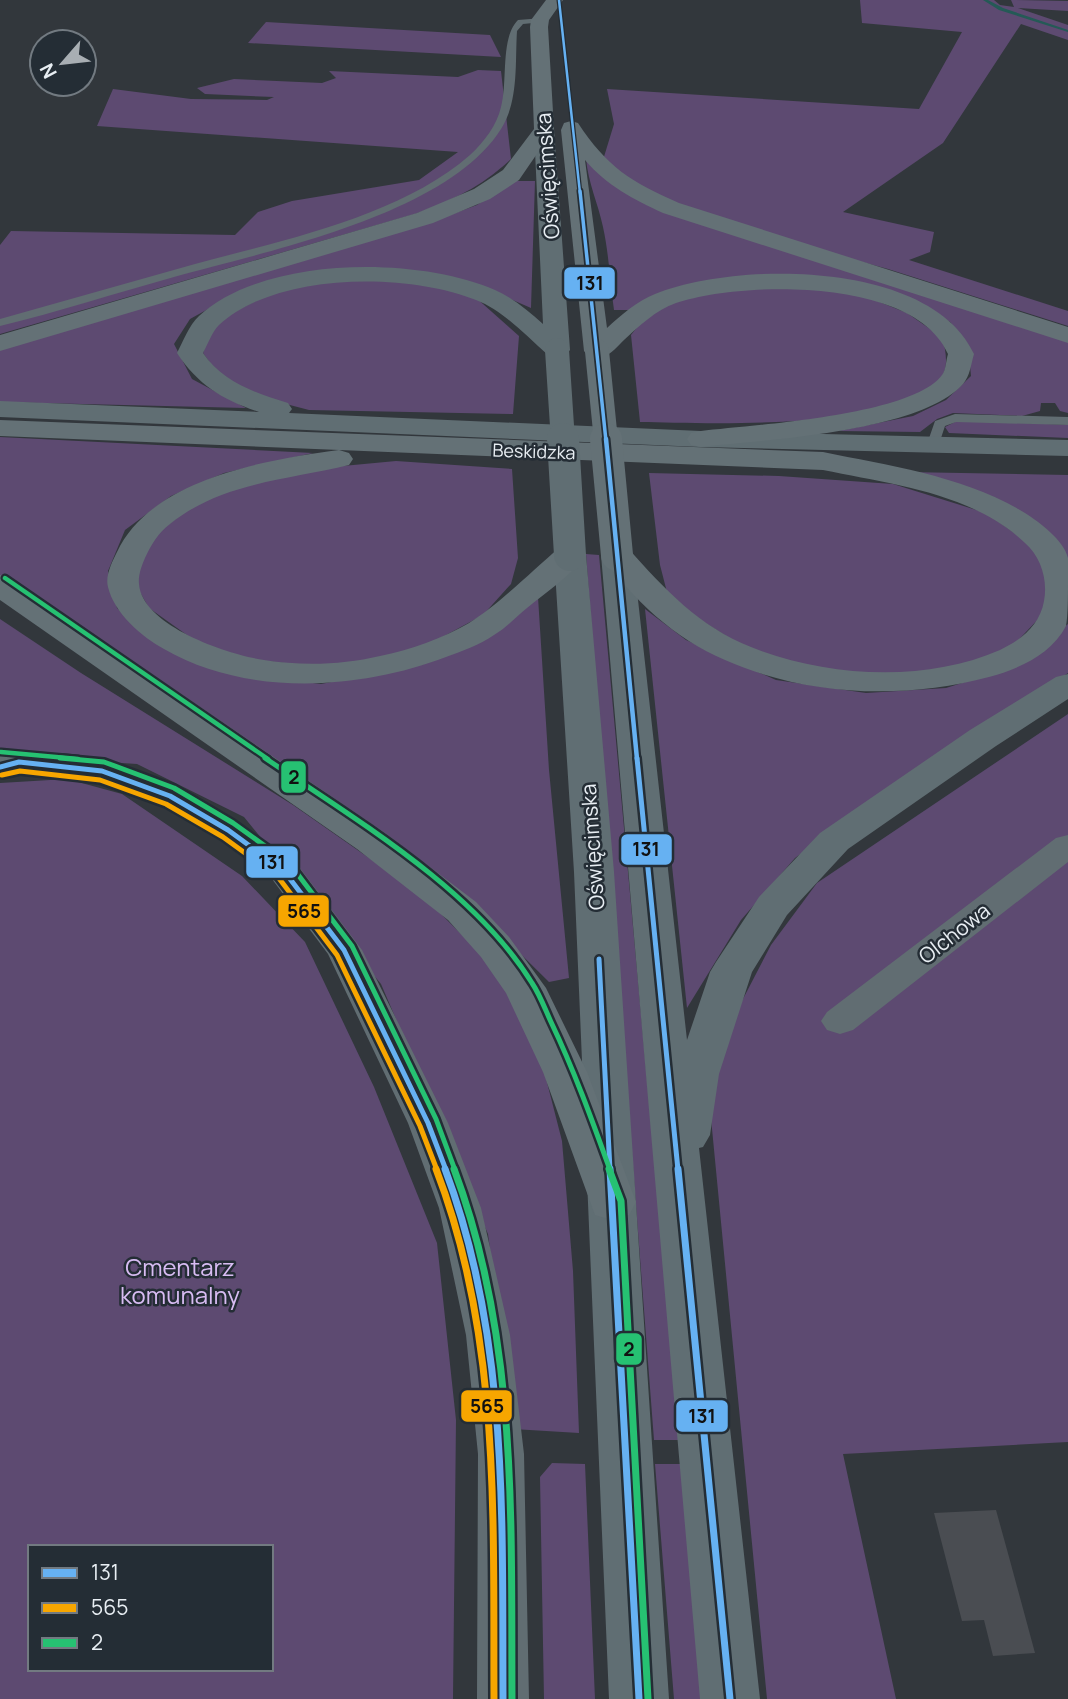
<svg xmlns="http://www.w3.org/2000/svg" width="1068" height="1699" font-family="Manrope,sans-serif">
  <rect width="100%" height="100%" fill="#32373c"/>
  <path fill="#5d4a71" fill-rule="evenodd" d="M860 0H994L1000 5 1014 7 1011 0 1068 1V11L1018 8 1068 25V40L1021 24 943 143 843 212 934 232 930 252 909 260 1068 311V326L888 269 767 236 678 207 637 187 603 160 614 124 607 89 919 109 962 32 862 23Z
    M266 22 490 35 501 57 248 43Z
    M478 70 501 71 511 159C481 187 453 200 415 214L0 334V245L11 231 235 235 258 212 292 201 419 180 458 152 97 126 113 89 191 99 267 100 274 97 205 94 197 88 234 79 322 83 336 78 329 71 458 77Z
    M586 158 634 195 1068 337V413L1060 411 1055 403H1041L1040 411 1022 416 953 413 937 419 920 432 838 431 913 416 946 400 971 376 968 344 950 322 920 304 791 277 630 310H614C610 283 609 254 603 227 598 203 588 183 586 158Z
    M513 181H535L531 308 499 294 388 270 230 297 190 319 174 344 192 379 246 408 0 402V348L423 225 477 205Z
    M369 277 426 282 474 296 519 336 513 414 309 410 263 398 221 378 203 353 214 322 279 289Z
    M804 286 862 295 907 313 943 338C945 351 950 367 940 379 896 432 707 423 640 422L631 335 648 313 686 298 737 287Z
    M984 421 1068 425V438L949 433 945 427 955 422Z
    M0 437 313 453 224 473 171 496 125 530 108 571 117 608 151 638 222 672 321 684 424 664 538 597 549 770 569 978 549 982 453 887 0 576Z
    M396 461 512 469 518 558 511 584 483 615 435 641 385 660 321 667 247 659 201 645 149 608 133 580 147 541 208 494 300 470Z
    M906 472 1068 475V563L1037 526Z
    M649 473 779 476 893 484 986 513 1037 549 1057 581 1045 612 1007 652 945 672 890 677 821 668 753 653 669 600 660 565Z
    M586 554 599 555 680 1440H654Z
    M645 609 686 640 776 680 866 693 946 688 1016 666 1068 624V673L837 827 795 858 741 920 687 1008Z
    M0 619 81 673 293 805 422 895 485 958 513 1000 539 1051 562 1141 573 1271 579 1433 513 1429 488 1234 381 984 244 817 137 764 0 755Z
    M1068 714V1442L843 1454 896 1699H767L710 1108 730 1024 771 945 817 883Z
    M67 779 122 794 242 876 305 942 374 1087 437 1243 456 1420 453 1699H0V783ZM30 1547H271V1669H30Z
    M552 1463 585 1464 595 1699H544L540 1477Z
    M655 1464H681L701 1699H674Z"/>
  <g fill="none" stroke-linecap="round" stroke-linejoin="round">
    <path fill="#245a56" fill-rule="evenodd" d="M983 0H988L1003 8 1068 30V32L999 10Z"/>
  </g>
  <path fill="#4a4d52" d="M996 1510 1009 1557 1035 1653 993 1656 984 1620 962 1621 934 1513Z"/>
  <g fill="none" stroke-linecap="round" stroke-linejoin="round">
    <path fill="#616d72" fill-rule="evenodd" d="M543 18V22L523 24 517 31C515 62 519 101 501 129 447 215 267 251 174 277 116 293 58 312 0 326V319C65 301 130 282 195 264 283 240 399 217 470 155 484 142 497 125 501 107 508 81 500 38 518 20Z
      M955 414 1068 417V425L956 422 945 426 938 447H928L927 444 935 421Z"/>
    <path fill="#616d72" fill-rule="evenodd" d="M0 752 102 762 181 789 240 823 296 863 362 950 448 1123 481 1208 510 1335 524 1454 529 1699H477L478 1454 466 1335 439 1208 408 1123 328 954 272 879 216 837 159 803 97 780 0 770Z
      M1068 835V862L853 1030 840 1034 827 1030 821 1021 827 1012 1056 838Z"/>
    <path fill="#606e73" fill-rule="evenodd" d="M544 123 551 125 554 129 570 350 566 355 557 358 548 355C526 336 504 311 476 300 407 272 276 272 219 325 212 332 208 344 203 353 223 382 255 393 288 403L292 409 289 413 701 431 1068 440V456L701 447 0 417V401L259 412C223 400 198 385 177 353 183 342 189 325 199 316 264 256 417 256 495 290 513 298 528 311 543 324L534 129 537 125Z
      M570 546 581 548 586 555 614 872 669 1699H609L574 872 554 555 559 548Z
      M617 546 628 548 633 555 687 1040 710 972 716 962 759 897 820 833 970 730 1056 677 1068 674V699L996 746 848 849 787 915 752 972 719 1074 710 1135 703 1147 699 1148 760 1699H700L601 555 606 548Z"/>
    <path fill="#647176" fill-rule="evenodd" d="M546 0H563L549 20 548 27 554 129 519 180 490 199 433 223 0 351V335L417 213 474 189 503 170 534 129 530 27 531 20Z
      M571 121 578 123C607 167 631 182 679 203L1068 327V343L663 213C633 199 607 186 585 160L607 328C621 315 637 301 655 294 737 261 931 260 974 354 971 364 970 376 963 384 921 432 764 440 701 447L691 445 687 439 691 433 701 431C751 425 912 416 942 375 946 370 946 360 948 354 915 277 742 281 676 303 656 310 639 326 624 340 618 346 611 354 603 357 598 359 594 358 588 356L584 351 561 130 564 123Z
      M0 420 823 452C890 466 965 476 1025 513 1039 522 1064 540 1068 558 1068 566 1068 576 1068 584 1068 596 1068 616 1066 626 1051 655 1018 669 989 677 903 700 806 696 725 660 675 639 632 599 601 555L606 548 617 546 628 548C664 589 700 627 751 647 826 677 925 683 1000 650 1021 640 1040 625 1044 601 1048 580 1041 557 1025 543 973 493 891 484 823 470L0 436Z
      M339 450 349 453 353 459 349 465C288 480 222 482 170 524 158 533 151 545 145 558 142 565 138 575 139 584 142 626 229 655 264 660 302 666 342 665 380 656 410 650 443 638 469 623 498 605 532 571 559 548L570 546 581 548 586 555C571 576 546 592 527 608 516 617 506 628 494 635 480 645 462 651 446 657 359 690 247 697 164 649 142 637 114 613 108 587 105 576 112 562 117 552 152 478 266 460 339 450Z
      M0 575 11 578 385 833 476 902 509 937 546 988 587 1072 636 1202 629 1215 612 1220 595 1215 543 1072 506 993 481 957 448 920 357 849 0 600Z"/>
    <path stroke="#606e73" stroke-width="24" d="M557 350 563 441"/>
    <path stroke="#606e73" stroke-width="32" d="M563 439 570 555"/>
    <path stroke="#647176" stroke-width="24" d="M597 351 606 441"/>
    <path stroke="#647176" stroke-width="32" d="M606 439 617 555"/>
    <defs>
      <path id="bus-1-far4" d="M559 0 580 193"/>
      <path id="bus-1-far3" d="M580 191 606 441"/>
      <path id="bus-1-far2" d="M606 439 637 759"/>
      <path id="bus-1-far1" d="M637 758 678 1170
        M0 767 19 762 102 771 170 796 228 830 284 871 344 950 428 1123 446 1170
        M599 959 610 1170"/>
      <path id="bus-1" d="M445 1169C509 1338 502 1521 503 1699
        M610 1169 639 1699
        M678 1169 730 1699"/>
      <path id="bus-2-far1" d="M2 775 20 771 100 780 166 804 223 837 278 877 337 955 420 1126 437 1170"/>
      <path id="bus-2" d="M436 1169C501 1337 493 1521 494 1699"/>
      <path id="bus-3-far2" d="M5 578 268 759
        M1 752 78 759"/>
      <path id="bus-3-far1" d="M60 758 104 762 174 788 233 823 290 864 352 946 436 1119 455 1170
        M265 758C356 820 474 889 532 983 540 995 545 1009 551 1022 574 1070 592 1120 610 1170"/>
      <path id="bus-3" d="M454 1169C518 1339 511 1520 512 1699
        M609 1169 621 1201 648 1699"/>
    </defs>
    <use href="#bus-1-far4" stroke="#242d35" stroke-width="5"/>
    <use href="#bus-1-far3" stroke="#242d35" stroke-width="7"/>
    <use href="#bus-1-far2" stroke="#242d35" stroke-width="9"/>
    <use href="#bus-1-far1" stroke="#242d35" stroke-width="10"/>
    <use href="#bus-1" stroke="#242d35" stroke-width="12"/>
    <use href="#bus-2-far1" stroke="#242d35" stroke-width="10"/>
    <use href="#bus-2" stroke="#242d35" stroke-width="12"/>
    <use href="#bus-3-far2" stroke="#242d35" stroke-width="9"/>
    <use href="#bus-3-far1" stroke="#242d35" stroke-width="10"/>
    <use href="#bus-3" stroke="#242d35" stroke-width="12"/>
    <use href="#bus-1-far4" stroke="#66b1f2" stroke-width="2.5"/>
    <use href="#bus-1-far3" stroke="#66b1f2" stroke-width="3.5"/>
    <use href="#bus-1-far2" stroke="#66b1f2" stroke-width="4.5"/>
    <use href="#bus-1-far1" stroke="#66b1f2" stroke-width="5"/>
    <use href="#bus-1" stroke="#66b1f2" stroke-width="7"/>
    <use href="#bus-2-far1" stroke="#f7a600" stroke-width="5"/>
    <use href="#bus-2" stroke="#f7a600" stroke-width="7"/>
    <use href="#bus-3-far2" stroke="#26c172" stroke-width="4.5"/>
    <use href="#bus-3-far1" stroke="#26c172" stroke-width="5"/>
    <use href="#bus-3" stroke="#26c172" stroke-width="7"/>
  </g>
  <g text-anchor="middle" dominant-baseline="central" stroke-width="5" stroke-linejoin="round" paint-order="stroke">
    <g font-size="18" fill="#e8eef3" stroke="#242d35">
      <text transform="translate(534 451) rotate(2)">Beskidzka</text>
    </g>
    <g font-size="21" fill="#e8eef3" stroke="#242d35">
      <text transform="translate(547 176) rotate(-94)">Oświęcimska</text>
      <text transform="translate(592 847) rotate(-94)">Oświęcimska</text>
      <text transform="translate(954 933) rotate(-38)">Olchowa</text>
    </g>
    <g font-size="24" fill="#d8bcf3" stroke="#242d35">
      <text x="180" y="1266">Cmentarz<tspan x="180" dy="28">komunalny</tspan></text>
    </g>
  </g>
  <g stroke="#242d35" stroke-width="2.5">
    <rect x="563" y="266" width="53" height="34" rx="7" fill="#66b1f2"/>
    <rect x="280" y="760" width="27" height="34" rx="7" fill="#26c172"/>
    <rect x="620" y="833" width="53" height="33" rx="7" fill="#66b1f2"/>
    <rect x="245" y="845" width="54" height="34" rx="7" fill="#66b1f2"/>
    <rect x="277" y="894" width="53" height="34" rx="7" fill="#f7a600"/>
    <rect x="615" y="1332" width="28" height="34" rx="7" fill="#26c172"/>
    <rect x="460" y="1389" width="53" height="34" rx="7" fill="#f7a600"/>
    <rect x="675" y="1399" width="54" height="34" rx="7" fill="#66b1f2"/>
  </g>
  <g font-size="19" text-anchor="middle" font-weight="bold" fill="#111">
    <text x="590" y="290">131</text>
    <text x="294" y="784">2</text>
    <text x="646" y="856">131</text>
    <text x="272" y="869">131</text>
    <text x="304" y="918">565</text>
    <text x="629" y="1356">2</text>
    <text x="487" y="1413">565</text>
    <text x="702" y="1423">131</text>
  </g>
  <rect x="28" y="1545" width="245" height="126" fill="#242d35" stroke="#727a81" stroke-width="2"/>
  <rect x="42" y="1568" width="35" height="10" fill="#66b1f2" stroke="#727a81" stroke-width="2"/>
  <text x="91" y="1580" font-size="21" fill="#e8eef3">131</text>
  <rect x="42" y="1603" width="35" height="10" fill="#f7a600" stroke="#727a81" stroke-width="2"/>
  <text x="91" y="1615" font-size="21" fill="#e8eef3">565</text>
  <rect x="42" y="1638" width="35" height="10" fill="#26c172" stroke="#727a81" stroke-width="2"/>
  <text x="91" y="1650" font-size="21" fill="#e8eef3">2</text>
  <g transform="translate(63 63) rotate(242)"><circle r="33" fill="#242d35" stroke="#727a81" stroke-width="2"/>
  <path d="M0-5L12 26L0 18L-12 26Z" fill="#a8aeb3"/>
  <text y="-10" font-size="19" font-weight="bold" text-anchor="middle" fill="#e8eef3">N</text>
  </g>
</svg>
